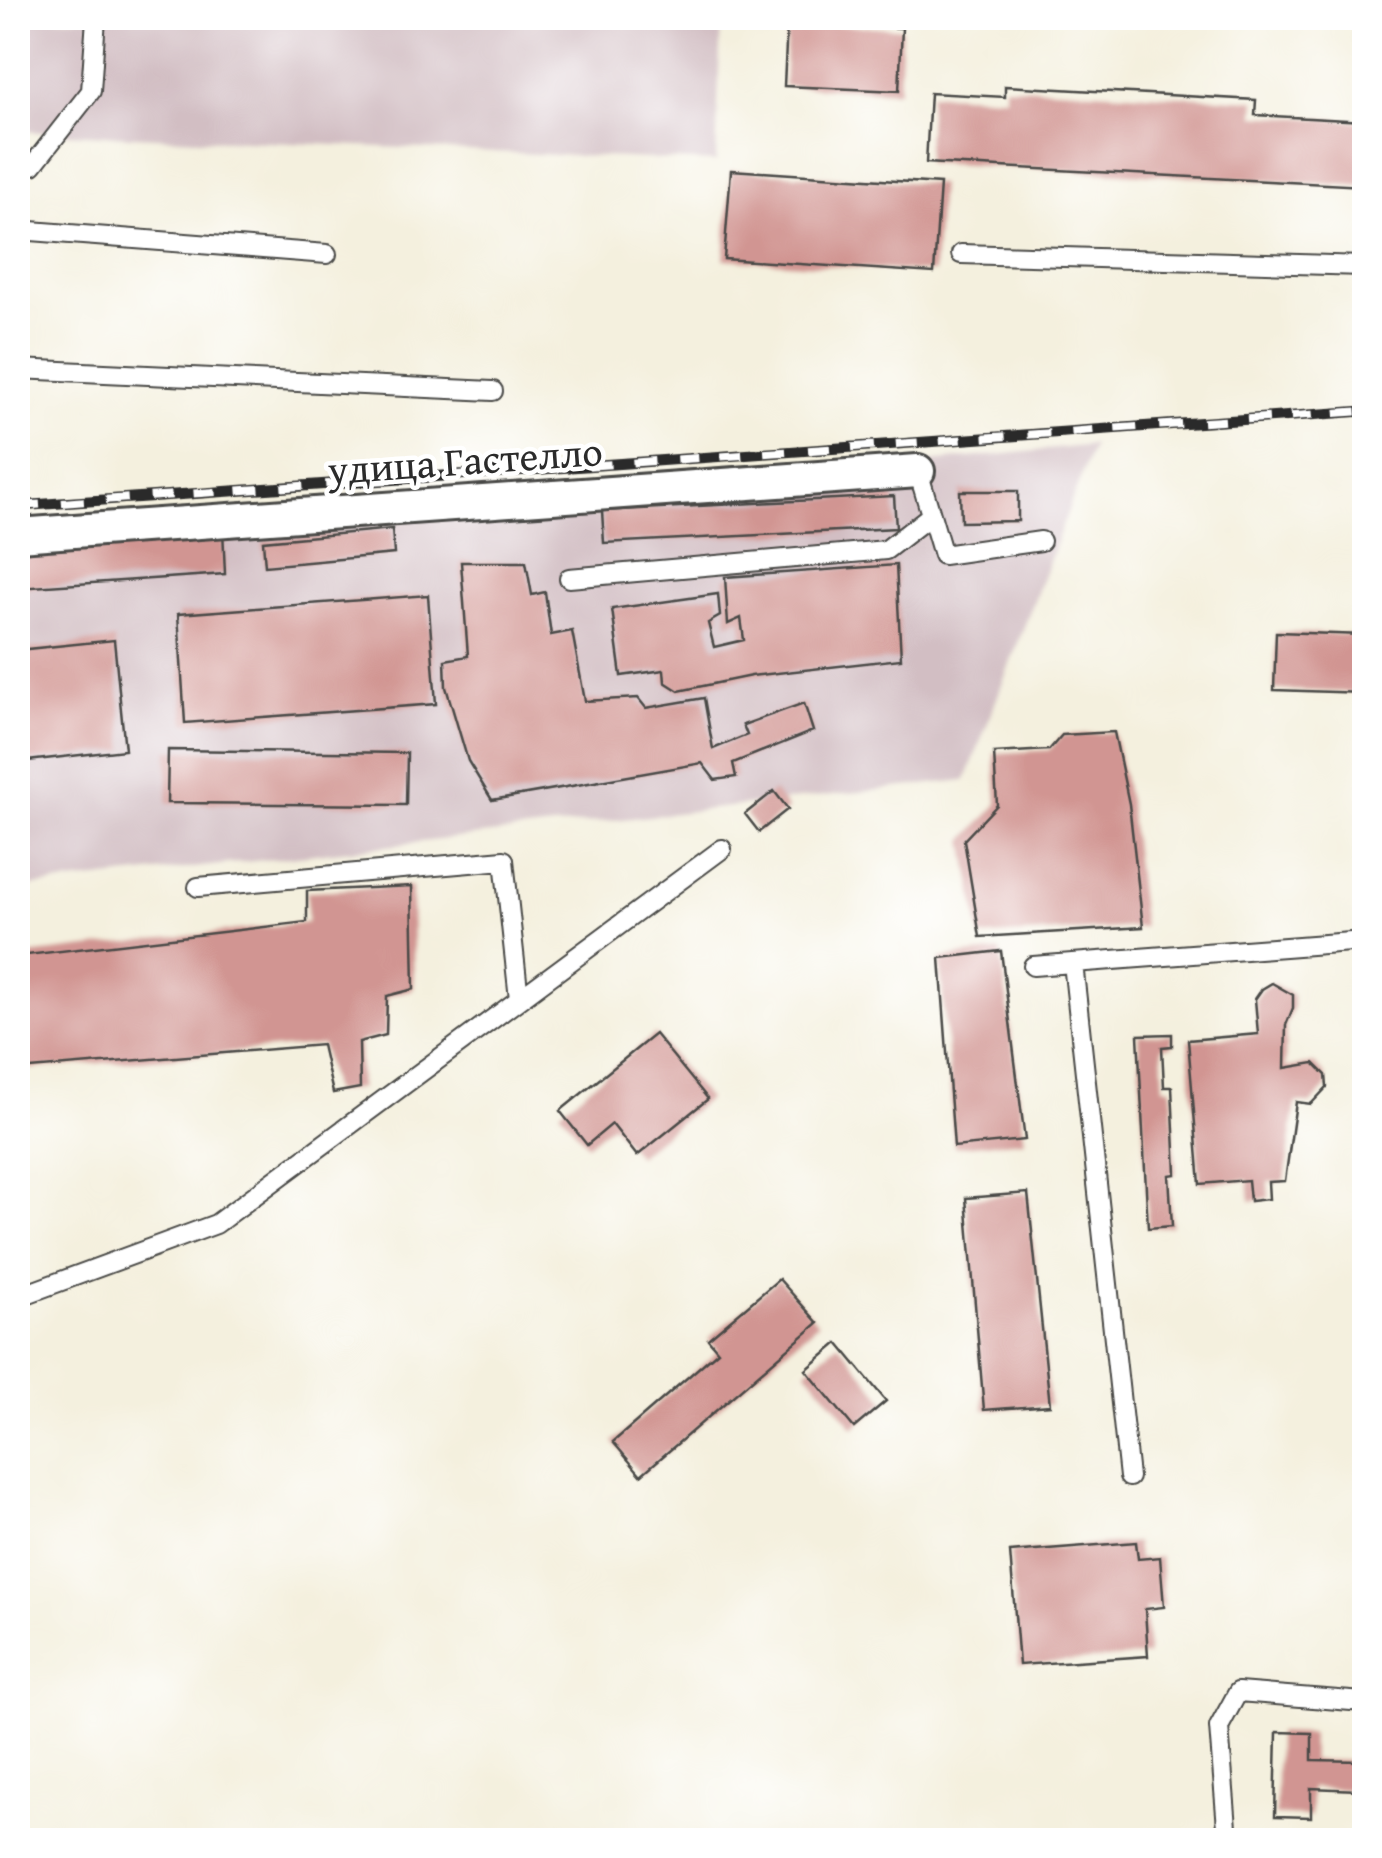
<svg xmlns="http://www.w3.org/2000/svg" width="1382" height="1858" font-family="'Gentium Book Plus',serif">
  <rect width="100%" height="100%" fill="#fff"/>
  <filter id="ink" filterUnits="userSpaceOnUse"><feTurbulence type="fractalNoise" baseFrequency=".01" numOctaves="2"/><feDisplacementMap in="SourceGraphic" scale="20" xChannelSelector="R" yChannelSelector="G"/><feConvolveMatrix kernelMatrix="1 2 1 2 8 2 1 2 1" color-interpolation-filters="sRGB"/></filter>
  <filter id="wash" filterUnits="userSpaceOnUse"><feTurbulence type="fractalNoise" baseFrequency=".0048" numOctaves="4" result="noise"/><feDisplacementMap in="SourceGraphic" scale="40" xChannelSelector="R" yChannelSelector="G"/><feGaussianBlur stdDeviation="2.25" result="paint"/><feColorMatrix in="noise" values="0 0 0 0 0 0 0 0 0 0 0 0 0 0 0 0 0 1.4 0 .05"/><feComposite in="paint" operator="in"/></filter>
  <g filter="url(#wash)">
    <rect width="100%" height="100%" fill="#f4f0de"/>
    <path fill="#d2bec3" d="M18 18H721L716 162 18 131Z
      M1093 445 966 780 18 888V556Z"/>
    <g id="blocks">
      <path fill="#d19592" d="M787 23 902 28 899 91 784 86Z
        M1005 86 1256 100 1255 115 1364 121V186L926 163 930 93 1005 97Z
        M731 170 940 184 934 273 724 259Z
        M960 491H1018V521L961 522Z
        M894 496 896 528 604 543 602 511Z
        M223 529 225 574 18 588V543Z
        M392 529 394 554 265 566 263 541Z
        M461 562H526L532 595 545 592 551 635 572 631 585 701 638 698 646 708 704 698 713 749 747 735 743 725 804 703 813 731 733 763 736 777 715 780 702 763 492 800 468 761 446 687 445 660 468 656Z
        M896 565 901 659 751 676 679 691 665 682 664 670 621 676 612 609 718 594 720 616 708 623 714 647 744 640 741 618 728 624 725 577Z
        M428 595 436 704 185 723 178 614Z
        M1276 632 1364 635V693L1274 690Z
        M114 640 125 750 18 762V650Z
        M1114 732 1129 804 1143 927 980 937 964 840 997 805 994 753 1049 750 1062 735Z
        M168 750 407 753 406 805 167 803Z
        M774 791 788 809 759 832 745 814Z
        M412 886 414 989 387 996 386 1035 359 1042 360 1088 333 1093 322 1045 18 1070V956L307 922V891Z
        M1001 951 1025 1140 954 1147 940 958Z
        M1272 983 1293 995V1008L1286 1025 1285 1068 1314 1063 1326 1075 1327 1087 1311 1104 1296 1102 1285 1181 1268 1182 1269 1199 1250 1201 1248 1180 1200 1184 1188 1040 1258 1034 1255 999 1262 989Z
        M655 1034 708 1099 637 1156 612 1124 587 1145 560 1111Z
        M1172 1034V1046L1162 1047 1164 1087H1172L1176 1174 1169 1175 1172 1226 1148 1228 1138 1035Z
        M1028 1193 1050 1405 984 1410 966 1198Z
        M779 1279 818 1323 641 1475 613 1442 718 1351 708 1339Z
        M838 1343 886 1401 854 1428 806 1370Z
        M1136 1542 1138 1559 1160 1557 1164 1607 1145 1609 1148 1656 1019 1665 1010 1552Z
        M1361 1728H1364V1826H1358V1790L1311 1788V1817L1275 1816 1277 1732 1312 1733V1760L1360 1761Z"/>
    </g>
  </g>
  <g filter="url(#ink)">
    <use href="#blocks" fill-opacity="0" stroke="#494946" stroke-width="2.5"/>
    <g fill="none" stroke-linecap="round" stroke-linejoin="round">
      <defs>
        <path id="lane" d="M18 165H33L91 91 96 18
          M18 230 327 254
          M961 254 1364 266
          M18 369 493 391
          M918 471 943 555 1041 541
          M569 578 886 550 931 515
          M198 887 504 860 519 999
          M1073 963 1129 1477
          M1033 966 1364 941
          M18 1297 216 1224 722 849
          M1228 1840 1219 1727 1238 1692 1364 1702"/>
        <path id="street" d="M18 535 918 471"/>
      </defs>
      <use href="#lane" stroke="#494946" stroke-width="22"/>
      <use href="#street" stroke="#494946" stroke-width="38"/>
      <use href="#lane" stroke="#fff" stroke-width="18"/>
      <use href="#street" stroke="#fff" stroke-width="32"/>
      <defs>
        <path id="rail" d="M18 506 1364 411"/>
      </defs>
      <use href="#rail" stroke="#2b2b2b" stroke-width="11"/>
      <use href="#rail" stroke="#fff" stroke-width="8" stroke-dasharray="22" stroke-linecap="butt"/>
    </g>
  </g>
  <g text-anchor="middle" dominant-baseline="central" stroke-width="9" stroke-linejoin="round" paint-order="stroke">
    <g font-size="40" fill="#2b2b2b" stroke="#fff">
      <text transform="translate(465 460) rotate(-4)">удица Гастелло</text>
    </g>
  </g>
  <rect width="1382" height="1858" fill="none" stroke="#fff" stroke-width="60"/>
</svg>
